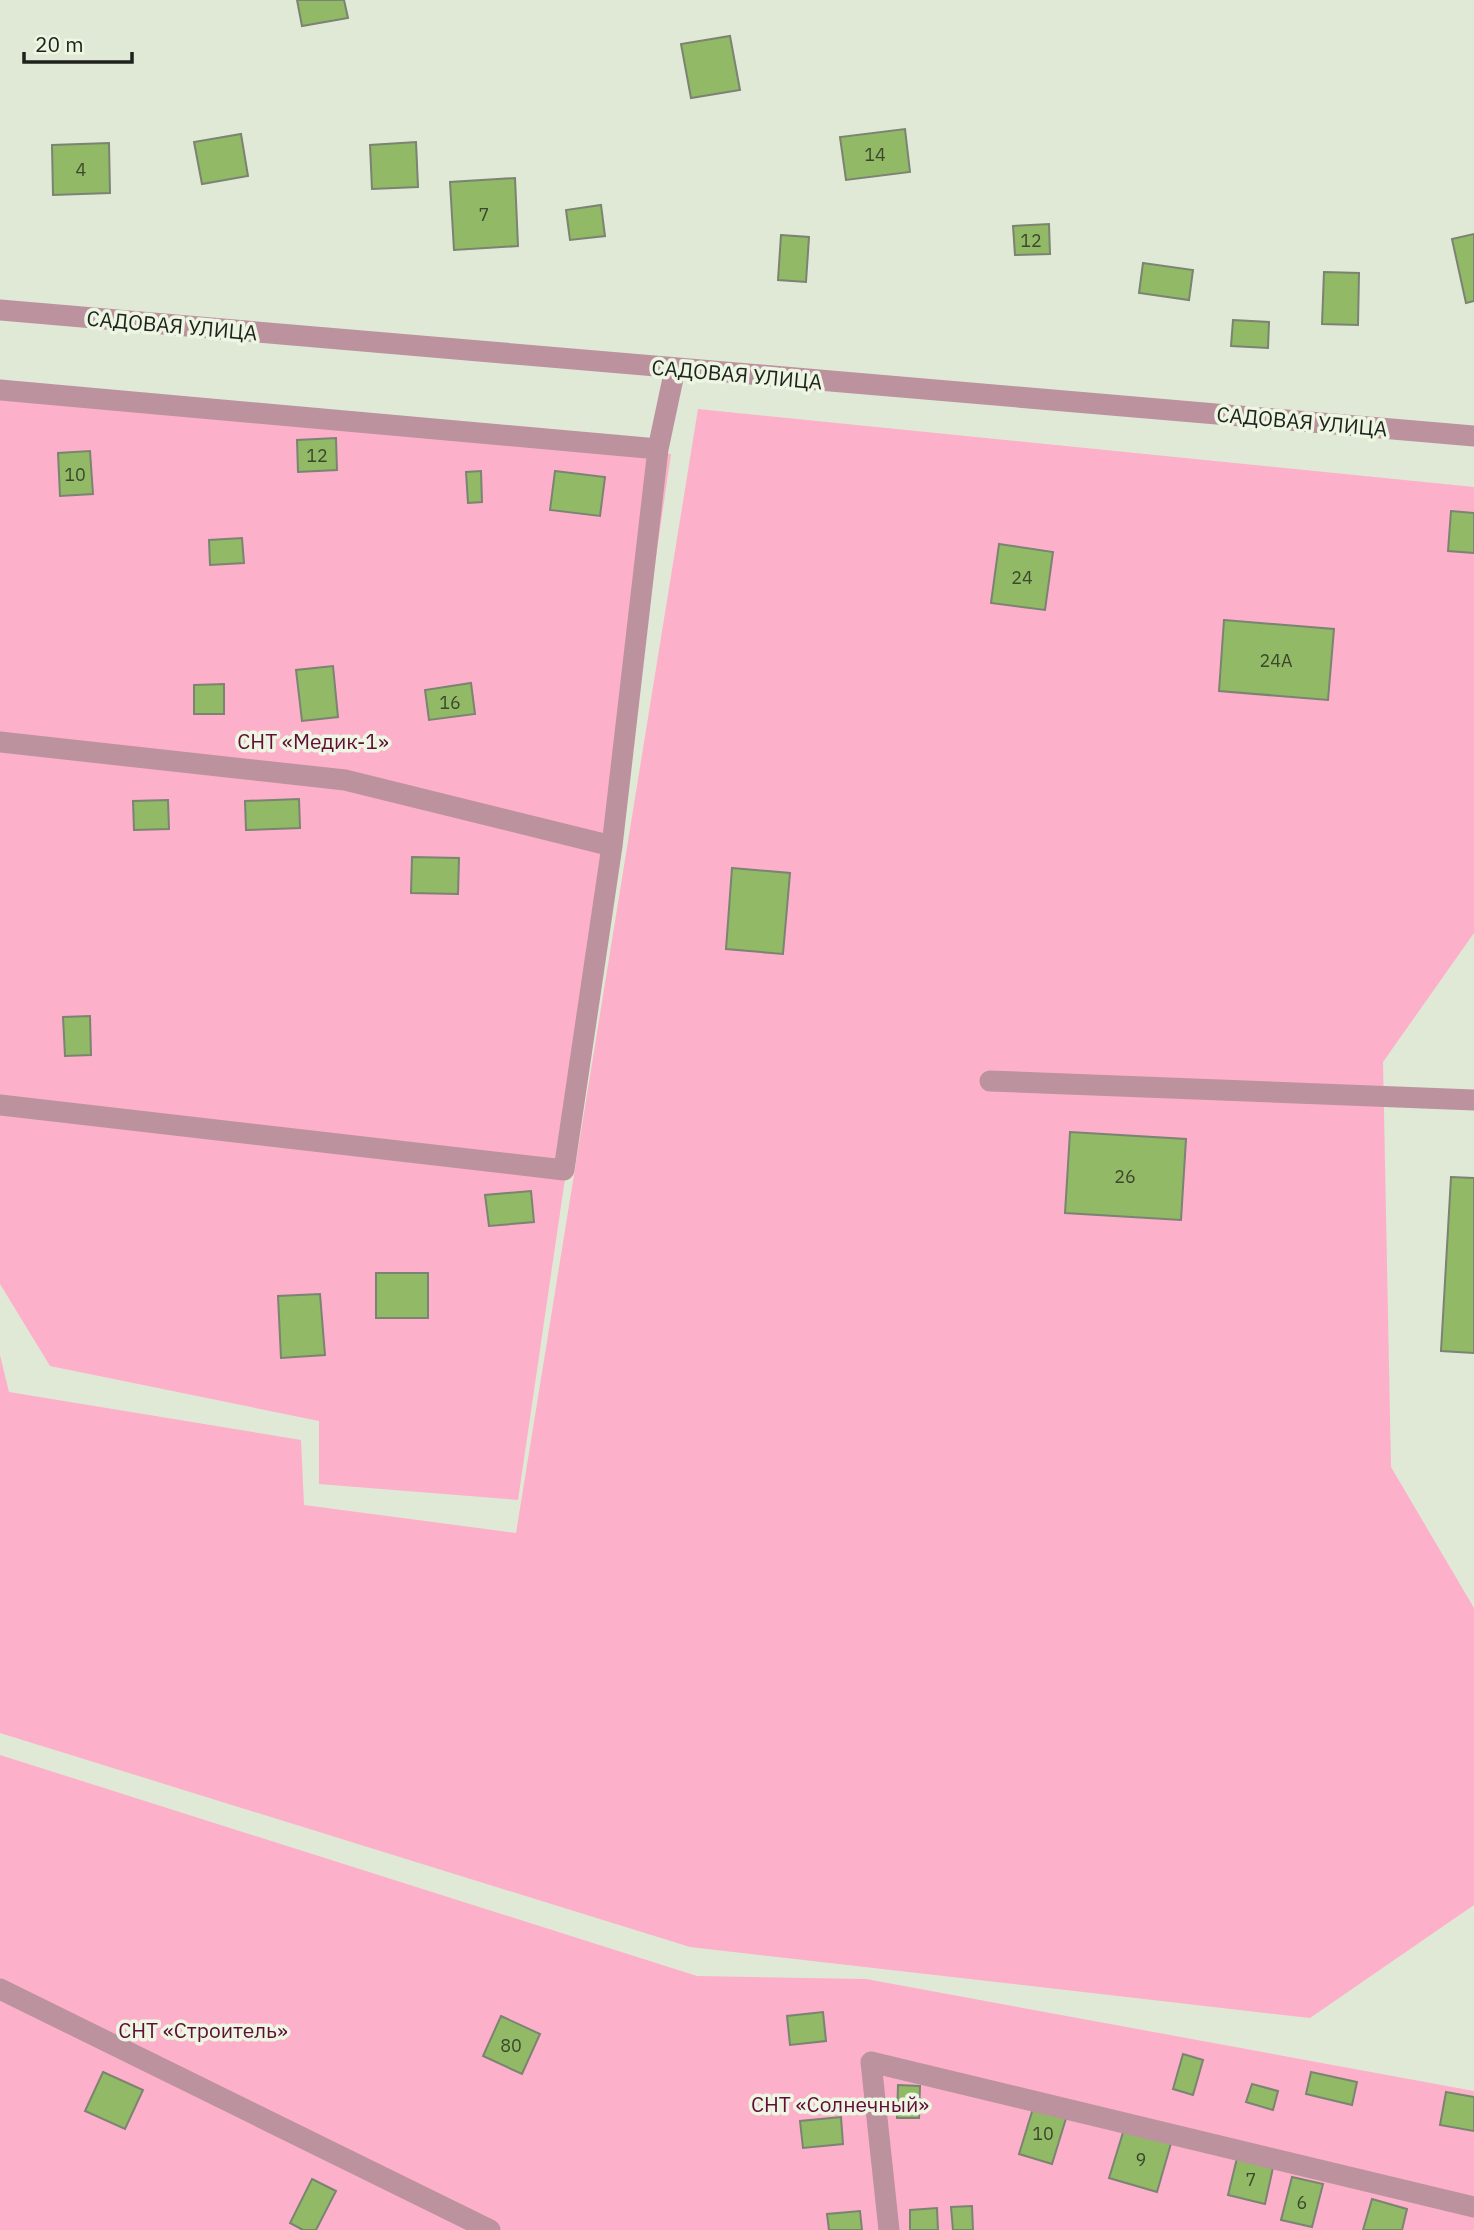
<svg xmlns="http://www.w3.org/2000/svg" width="1474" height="2230" font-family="'IBM Plex Sans',sans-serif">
  <rect width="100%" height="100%" fill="#dfe9d6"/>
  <path fill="#fdb0ca" d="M0 400 671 454 518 1500 319 1484V1421L50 1366 0 1284Z
    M698 409 1474 487V933L1383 1062 1391 1467 1474 1608V1905L1310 2018 690 1947 0 1733V1355L9 1392 301 1440 304 1505 516 1533Z
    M0 1755 697 1976 866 1979 1474 2091V2230H0Z"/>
  <path fill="#92b965" stroke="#7b8372" stroke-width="2" d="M297 0H344L348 18 302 26Z
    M730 36 740 90 691 98 681 44Z
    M905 129 910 172 846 180 840 137Z
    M241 134 248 176 202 184 194 142Z
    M416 142 418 187 372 189 370 145Z
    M109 143 110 193 53 195 52 145Z
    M515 178 518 246 454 250 450 182Z
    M601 205 605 236 570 240 566 210Z
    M1049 224 1050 254 1015 255 1013 226Z
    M1474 234V301L1466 303 1452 239Z
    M781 235 809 237 806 282 778 280Z
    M1143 263 1193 270 1189 300 1139 293Z
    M1324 272 1359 273 1358 325 1322 324Z
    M1233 320 1269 322 1268 348 1231 346Z
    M336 438 337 470 298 472 297 440Z
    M90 451 93 494 60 496 58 453Z
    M481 471 482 502 468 503 466 472Z
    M555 471 605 477 600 516 550 510Z
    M1451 511 1474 513V553L1448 551Z
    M242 538 244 563 210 565 209 540Z
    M999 544 1053 552 1045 610 991 603Z
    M1224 620 1334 629 1328 700 1219 691Z
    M333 666 338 717 302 721 296 670Z
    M471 683 475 714 429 720 425 690Z
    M224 684V714H194V685Z
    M299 799 300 828 246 830 245 801Z
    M168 800 169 829 134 830 133 801Z
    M412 857 459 858 458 894 411 893Z
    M732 868 790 873 783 954 726 949Z
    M90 1016 91 1055 65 1056 63 1017Z
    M1070 1132 1186 1139 1181 1220 1065 1213Z
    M1451 1177 1474 1178V1353L1441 1351Z
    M531 1191 534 1222 489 1226 485 1195Z
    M376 1273H428V1318H376Z
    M320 1294 325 1355 281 1358 278 1296Z
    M823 2012 826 2041 790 2045 787 2016Z
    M501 2016 540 2034 522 2074 483 2056Z
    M1183 2054 1203 2060 1193 2095 1173 2089Z
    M103 2072 143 2090 125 2129 85 2111Z
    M1311 2072 1357 2082 1352 2105 1306 2094Z
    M1252 2084 1278 2091 1273 2110 1246 2102Z
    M898 2085 920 2086 919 2118H897Z
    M1446 2092 1474 2097V2131L1440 2125Z
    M1035 2102 1068 2112 1052 2164 1019 2154Z
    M841 2117 843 2144 803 2148 800 2121Z
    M1125 2126 1172 2140 1157 2192 1109 2178Z
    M1238 2154 1274 2163 1265 2204 1228 2195Z
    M1292 2177 1323 2184 1312 2227 1281 2220Z
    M312 2179 336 2191 316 2230H303L290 2223Z
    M1372 2199 1407 2209 1402 2230H1363Z
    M972 2206 973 2230H953L951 2207Z
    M937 2208 938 2230H910V2210Z
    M860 2211 862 2230H829L827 2214Z"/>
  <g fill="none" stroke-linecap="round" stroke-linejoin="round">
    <path stroke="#bc929f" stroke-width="21" d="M0 310 1474 436
      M0 390 658 449 675 369
      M0 742 345 780 612 846
      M990 1081 1474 1100
      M0 1105 564 1170 612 846 658 449
      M0 1989 490 2230
      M889 2230 871 2062 1474 2207"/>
  </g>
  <g text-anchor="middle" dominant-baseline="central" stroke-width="7" stroke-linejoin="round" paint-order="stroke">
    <g font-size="18" fill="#3c482e">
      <text x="875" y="154">14</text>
      <text x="81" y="169">4</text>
      <text x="484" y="214">7</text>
      <text x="1031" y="240">12</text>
      <text x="317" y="455">12</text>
      <text x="75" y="474">10</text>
      <text x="1022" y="577">24</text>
      <text x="1276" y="660">24А</text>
      <text x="450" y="702">16</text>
      <text x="1125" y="1176">26</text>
      <text x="511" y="2045">80</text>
      <text x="1043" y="2133">10</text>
      <text x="1141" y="2159">9</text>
      <text x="1251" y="2179">7</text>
      <text x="1302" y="2202">6</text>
    </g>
    <g font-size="21" fill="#1f221c" stroke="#ecf6e3">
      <text transform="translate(172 325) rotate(5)">САДОВАЯ УЛИЦА</text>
      <text transform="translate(737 374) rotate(5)">САДОВАЯ УЛИЦА</text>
      <text transform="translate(1302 421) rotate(5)">САДОВАЯ УЛИЦА</text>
    </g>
    <g font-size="21" fill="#610d36" stroke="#ecf6e3">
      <text x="313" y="741">СНТ «Медик-1»</text>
      <text x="203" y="2030">СНТ «Строитель»</text>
      <text x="840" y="2104">СНТ «Солнечный»</text>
    </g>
  </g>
  <path d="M24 52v10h108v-10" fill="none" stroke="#1f221c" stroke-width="3.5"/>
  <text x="35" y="52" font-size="21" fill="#1f221c" stroke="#ecf6e3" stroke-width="5" paint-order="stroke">20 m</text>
</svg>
